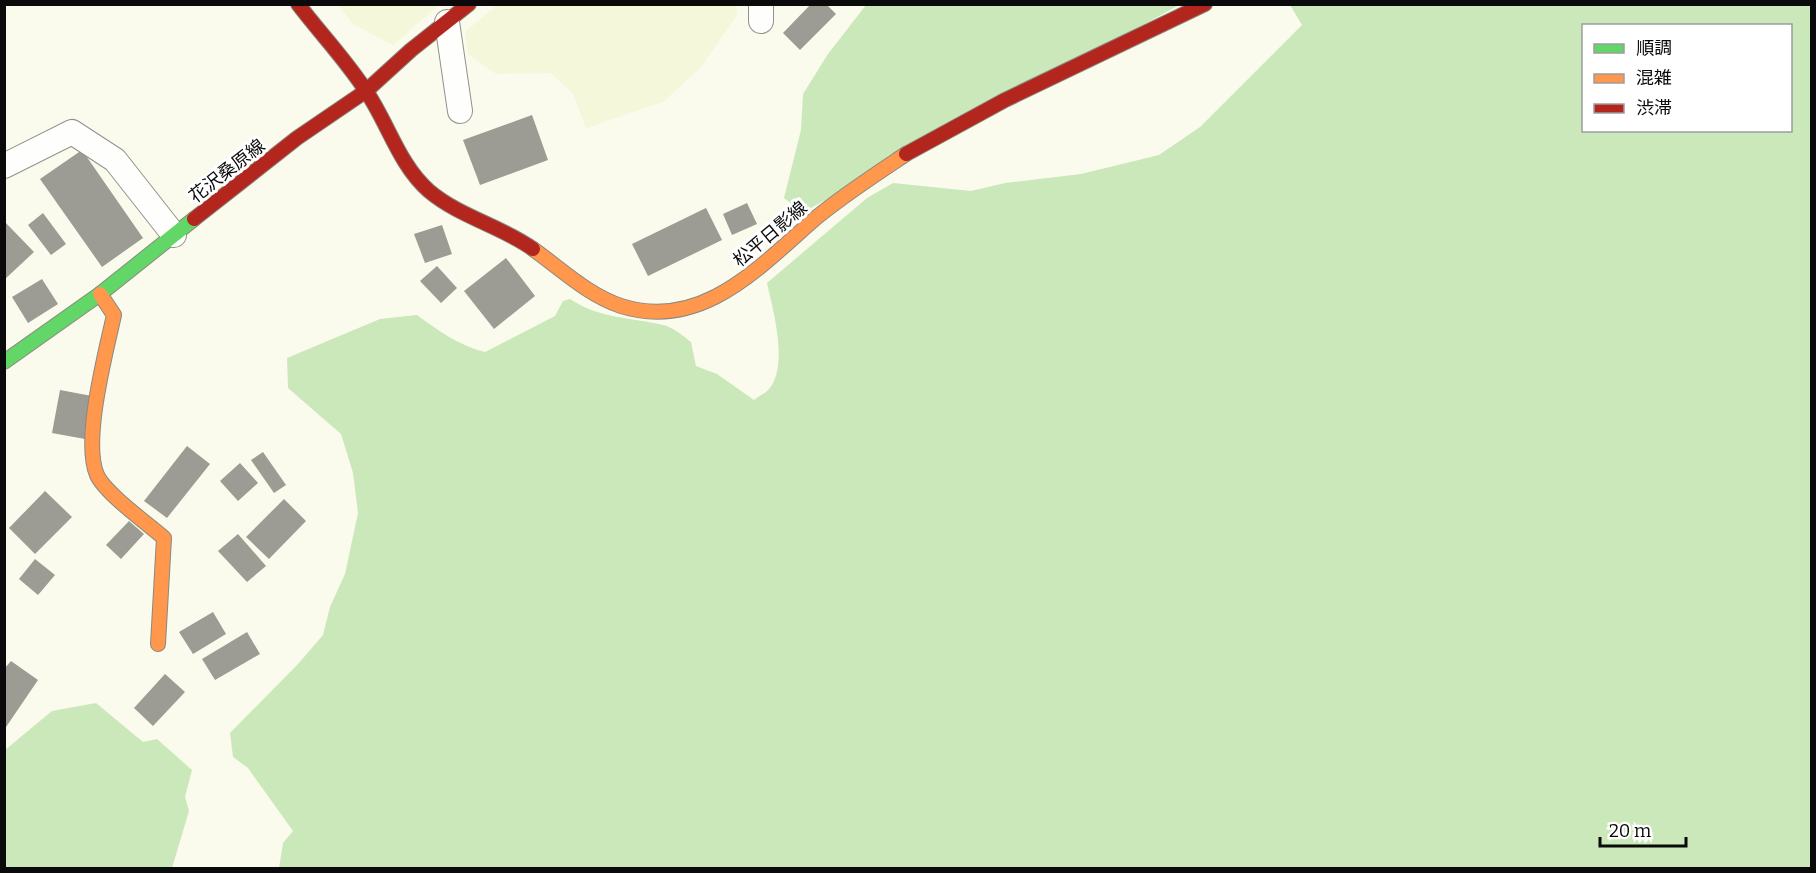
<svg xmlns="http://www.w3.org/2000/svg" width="1816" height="873" font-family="Bitter,'Noto Sans JP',serif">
  <rect width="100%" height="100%" fill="#fafaed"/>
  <path fill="#f4f7d9" d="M338 5H439L393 45 353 24Z
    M497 5 736 4 737 15 701 67 663 102 586 128 573 94 551 73 496 74 468 54 465 32Z"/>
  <path fill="#cbe8ba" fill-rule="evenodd" d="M866 5H1179L811 208 798 209 784 198 801 130 803 94 828 54Z
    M1290 5H1811V868H279L283 843 293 831 248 768 233 757 230 733 298 664 323 635 330 607 345 574 358 513 353 473 341 434 288 388 287 358 380 319 417 315C438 330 459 346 485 352L555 316 563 301 570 299C600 319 630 317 663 325 673 327 683 336 691 342L696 366 717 374 754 400C759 396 766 393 769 389 789 365 773 310 767 283L867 198 893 183 971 191 1005 183 1081 174 1159 155 1200 127 1302 25ZM1584 26H1790V130H1584Z
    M96 703 143 742 157 739 192 770 185 797 189 811 172 868H5V750L52 711Z"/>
  <path fill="#9c9b94" d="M811 4H826L836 14 800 50 783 33Z
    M532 115 548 160 480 185 463 140Z
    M82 150 143 238 102 267 40 179Z
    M747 203 757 224 732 235 723 214Z
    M706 208 722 240 648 276 632 244Z
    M43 213 66 244 51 255 28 225Z
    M4 221 34 252 4 280Z
    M442 225 452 254 425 263 414 234Z
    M506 258 535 296 494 329 464 291Z
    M437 266 457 288 441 303 420 281Z
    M42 279 58 304 28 323 12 297Z
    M60 390 92 396 85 439 52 433Z
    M187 446 210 464 167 518 144 501Z
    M263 452 286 485 274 493 251 460Z
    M240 463 258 483 238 501 220 481Z
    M45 491 72 517 35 554 9 528Z
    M284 499 306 521 269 559 246 537Z
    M129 521 144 534 121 559 106 545Z
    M238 534 266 566 247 582 218 551Z
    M35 559 55 575 38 595 19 579Z
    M213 612 226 634 193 654 179 632Z
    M247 632 260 654 215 680 202 659Z
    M11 661 38 680 4 730V669Z
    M165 674 185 692 153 726 134 708Z"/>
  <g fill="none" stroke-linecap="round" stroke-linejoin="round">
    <defs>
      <path id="street" d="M761 4V21
        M447 22 460 111
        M4 166 72 132 115 160 174 235"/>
      <path id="fast" d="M4 362 100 294 194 219"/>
      <path id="slow" d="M533 249C561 269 588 295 621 306 703 332 761 265 817 217 845 194 876 174 906 154
        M100 294 114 315C106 352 82 441 97 475 105 493 148 524 164 538L158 644"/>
      <path id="jam" d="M298 4C320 33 346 60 366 91 388 123 399 165 429 191 460 217 501 226 533 249
        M906 154 1005 100 1205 4
        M194 219 297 138 366 91 411 50 469 4"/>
    </defs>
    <use href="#street" stroke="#92928c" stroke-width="26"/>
    <use href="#fast" stroke="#898983" stroke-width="16"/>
    <use href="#slow" stroke="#898983" stroke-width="16"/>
    <use href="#jam" stroke="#898983" stroke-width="16"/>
    <use href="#street" stroke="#fefefc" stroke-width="24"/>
    <use href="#fast" stroke="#63d668" stroke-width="14"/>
    <use href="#slow" stroke="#ff974d" stroke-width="14"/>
    <use href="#jam" stroke="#b3261e" stroke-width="14"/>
  </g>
  <g text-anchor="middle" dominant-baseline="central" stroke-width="6" stroke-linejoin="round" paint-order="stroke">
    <g font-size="18" fill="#0a0a0a" stroke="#fff">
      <text transform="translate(227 171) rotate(-38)">花沢桑原線</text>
      <text transform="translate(770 234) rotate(-40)">松平日影線</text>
    </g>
  </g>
  <rect width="1816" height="873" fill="none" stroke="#0a0a0a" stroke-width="12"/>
  <rect x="1582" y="24" width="210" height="108" fill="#ffffff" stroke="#9d9d9d" stroke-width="1.5"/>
  <rect x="1594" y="44" width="30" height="9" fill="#63d668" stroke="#9d9d9d" stroke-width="1.5"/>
  <text x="1636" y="54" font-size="18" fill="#0a0a0a">順調</text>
  <rect x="1594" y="74" width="30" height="9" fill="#ff974d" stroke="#9d9d9d" stroke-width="1.5"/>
  <text x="1636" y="84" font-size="18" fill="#0a0a0a">混雑</text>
  <rect x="1594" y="104" width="30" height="9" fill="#b3261e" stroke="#9d9d9d" stroke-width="1.5"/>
  <text x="1636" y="114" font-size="18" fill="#0a0a0a">渋滞</text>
  <path d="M1600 837v9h86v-9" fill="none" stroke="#0a0a0a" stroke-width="3"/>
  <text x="1609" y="837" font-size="18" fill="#0a0a0a" stroke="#ffffff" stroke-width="4.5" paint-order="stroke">20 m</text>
</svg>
